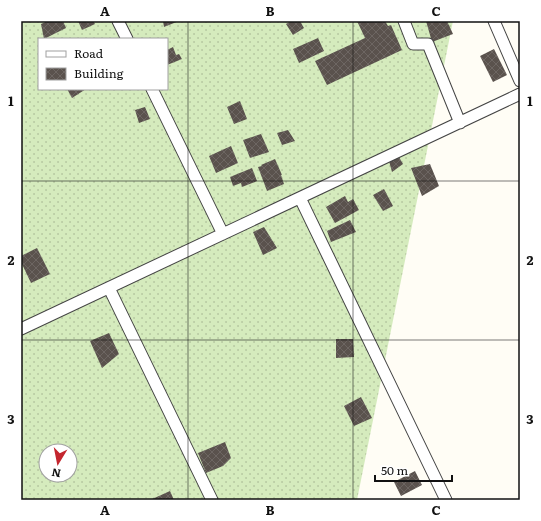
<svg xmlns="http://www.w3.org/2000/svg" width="541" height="521" font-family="Literata,serif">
  <defs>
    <pattern id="grass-dots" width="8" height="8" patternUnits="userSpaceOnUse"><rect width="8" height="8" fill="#d5ebbd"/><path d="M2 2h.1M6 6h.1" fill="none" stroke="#b6c8a1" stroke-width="1.8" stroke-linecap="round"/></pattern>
    <pattern id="building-cross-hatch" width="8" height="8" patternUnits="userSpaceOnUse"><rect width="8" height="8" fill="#5a524d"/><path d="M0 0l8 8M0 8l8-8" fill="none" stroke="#6d6662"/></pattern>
  </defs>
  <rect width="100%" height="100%" fill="#fffdf5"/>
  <path fill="url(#grass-dots)" fill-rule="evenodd" d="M21 21H453L357 500H21ZM39 39H167V89H39ZM46 451H70V475H46Z"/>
  <path fill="url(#building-cross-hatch)" d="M48 21H63L66 28 44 39 41 24Z
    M78 21H93L95 24 82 30Z
    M163 21H179L164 27Z
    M291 21H300L304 28 293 35 286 24Z
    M357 21H385L388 26 391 25 402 50 327 85 315 61 365 38Z
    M426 21H447L453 34 432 42Z
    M318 38 324 51 299 63 293 49Z
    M173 47 176 55 179 54 182 59 167 65V50Z
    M494 49 507 75 493 82 480 56Z
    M67 89H86L72 98Z
    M240 101 247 119 234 124 227 107Z
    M145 107 150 119 139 123 135 110Z
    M288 130 295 141 282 145 277 133Z
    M261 134 269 152 250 158 243 140Z
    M231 146 238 163 216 173 209 156Z
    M399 157 403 164 392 172 389 161Z
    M275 159 282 175H281L284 184 267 191 258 167 262 166 261 165Z
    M430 164 439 186 422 196 411 168Z
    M252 168 257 181 242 187 241 183 233 186 230 177Z
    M384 189 393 206 383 211 373 195Z
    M345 196 348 202 353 199 359 210 335 223 326 207Z
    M350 220 356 232 331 242 327 231Z
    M264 227 277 248 263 255 253 232Z
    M37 248 50 274 31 283 21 262V256Z
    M109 333 119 354 102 368 90 341Z
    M336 339H353L354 357 336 358Z
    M361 397 372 418 354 426 344 406Z
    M225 442 231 458 223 466 206 473 198 453Z
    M415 471 422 485 401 496 394 482Z
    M170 491 174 500H150Z"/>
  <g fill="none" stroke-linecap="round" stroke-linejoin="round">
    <defs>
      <path id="minor" d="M118 21 127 39
        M404 21 413 44H428L460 123
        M494 21 520 81
        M152 89 223 234
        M300 198 446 500
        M109 288 212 500
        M21 329 520 94"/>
    </defs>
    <use href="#minor" stroke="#444" stroke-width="13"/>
    <use href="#minor" stroke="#fff" stroke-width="11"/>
  </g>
  <path fill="none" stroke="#111" stroke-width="1" stroke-opacity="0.55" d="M188 21V500M353 21V500M21 181H520M21 340H520"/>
  <rect width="541" height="521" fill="none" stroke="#ffffff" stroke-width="44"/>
  <rect x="38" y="38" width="130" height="52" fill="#ffffff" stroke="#a0a0a0"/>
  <rect x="46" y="51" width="20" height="6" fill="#ffffff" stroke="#a0a0a0"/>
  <text x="74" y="58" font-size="12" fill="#111111">Road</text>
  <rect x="46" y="68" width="20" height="12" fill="url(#building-cross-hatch)" stroke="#a0a0a0"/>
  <text x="74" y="78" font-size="12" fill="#111111">Building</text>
  <g transform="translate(58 463) rotate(190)"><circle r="19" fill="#ffffff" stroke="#a0a0a0"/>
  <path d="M0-3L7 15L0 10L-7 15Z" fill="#c4262e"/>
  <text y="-6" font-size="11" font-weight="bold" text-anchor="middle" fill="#111111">N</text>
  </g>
  <path d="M375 475v6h77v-6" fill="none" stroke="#111111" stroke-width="2"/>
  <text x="381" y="475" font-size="12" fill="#111111" stroke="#ffffff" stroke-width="3" paint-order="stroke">50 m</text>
  <rect x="22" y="22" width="497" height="477" fill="none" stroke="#111" stroke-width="1.5"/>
  <g font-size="13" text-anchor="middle" font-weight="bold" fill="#111">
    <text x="105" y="16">A</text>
    <text x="270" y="16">B</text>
    <text x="436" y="16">C</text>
    <text x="11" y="106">1</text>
    <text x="530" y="106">1</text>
    <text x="11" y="265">2</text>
    <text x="530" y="265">2</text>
    <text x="11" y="424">3</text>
    <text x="530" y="424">3</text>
    <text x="105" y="515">A</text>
    <text x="270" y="515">B</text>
    <text x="436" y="515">C</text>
  </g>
</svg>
